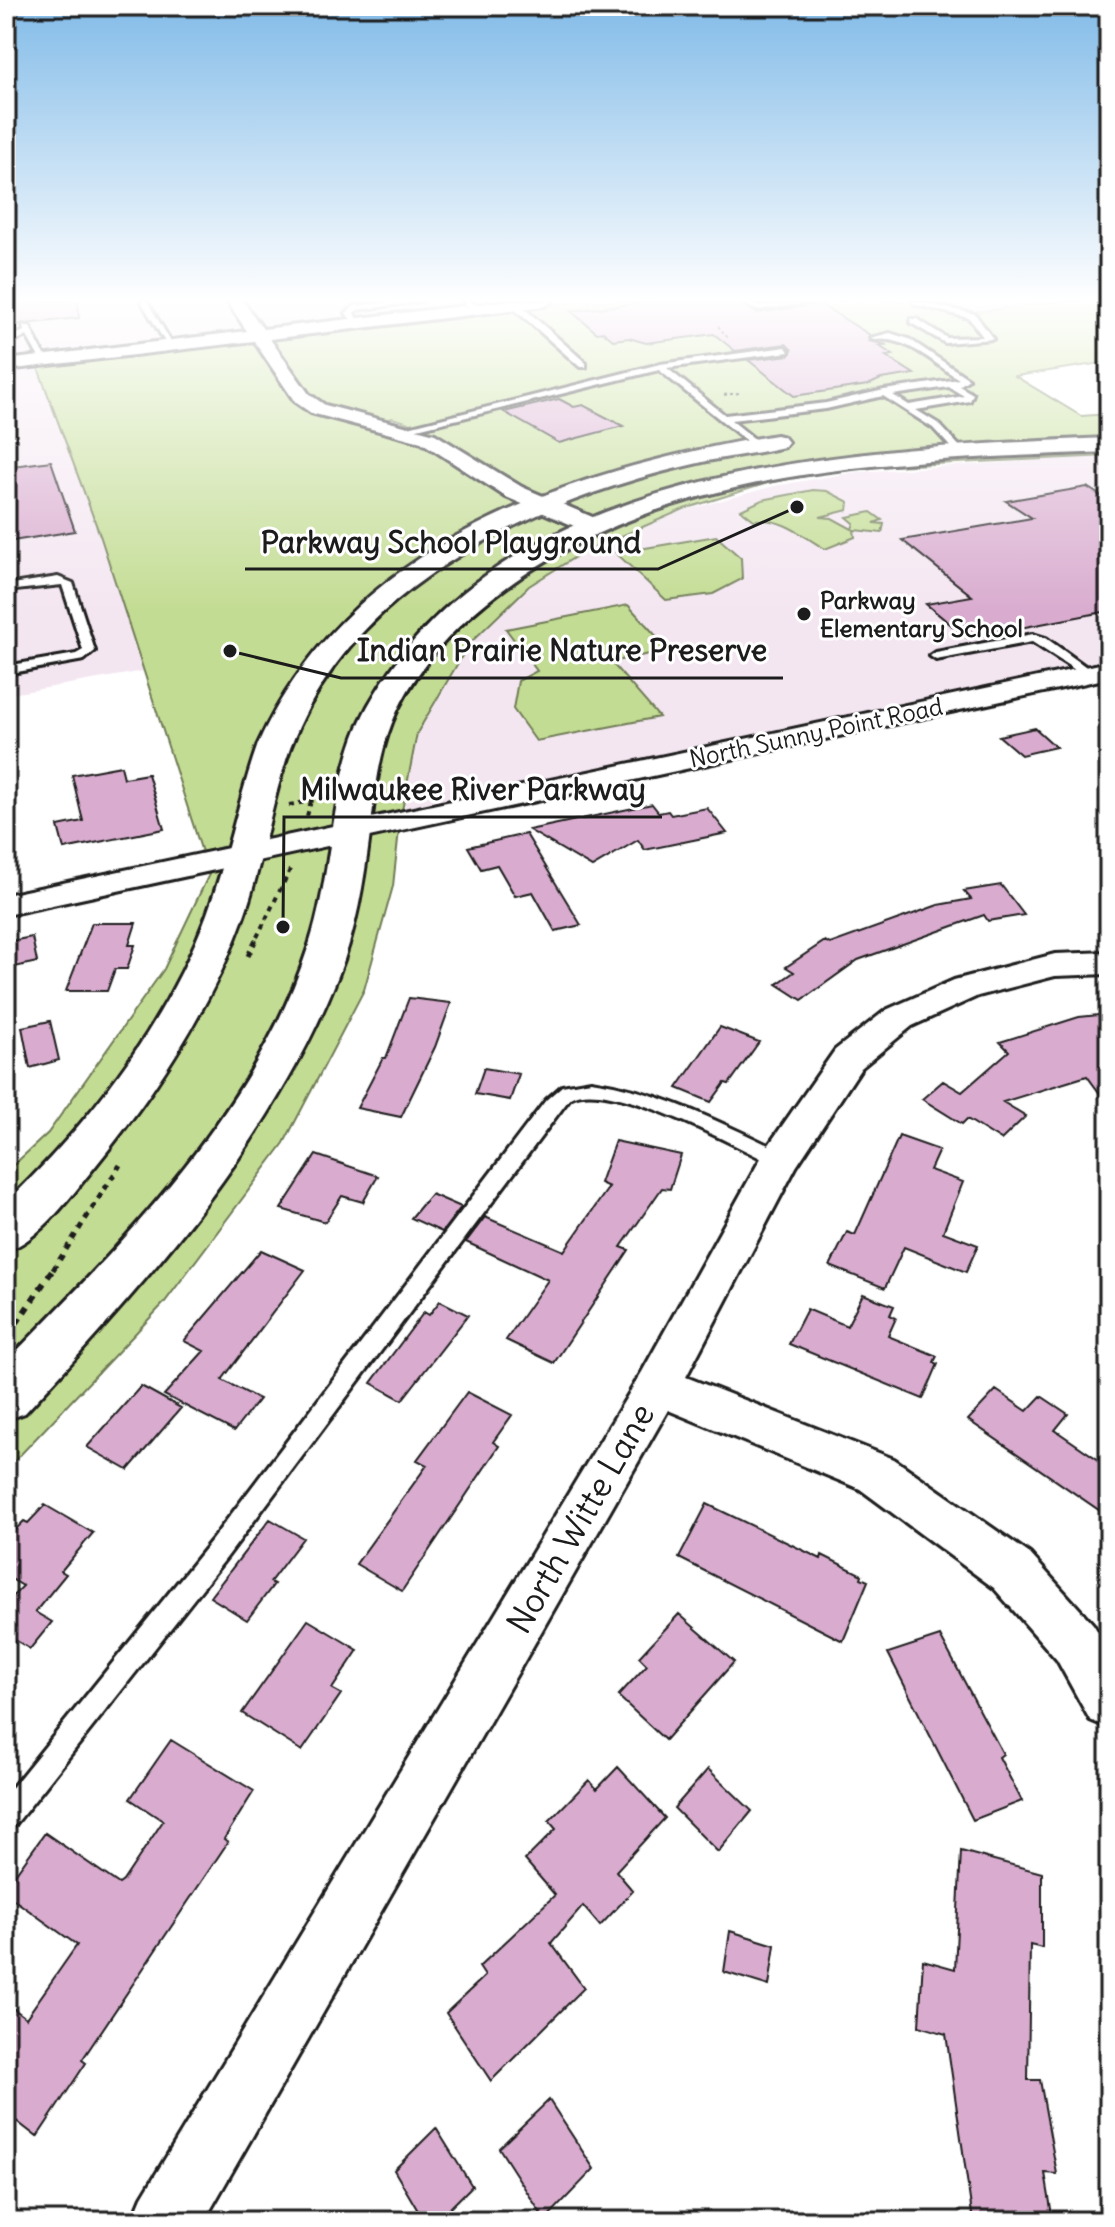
<svg xmlns="http://www.w3.org/2000/svg" width="1115" height="2227" font-family="Delius,sans-serif">
  <rect width="100%" height="100%" fill="#fff"/>
  <filter id="ink" filterUnits="userSpaceOnUse"><feTurbulence type="fractalNoise" baseFrequency=".0125" numOctaves="2"/><feDisplacementMap in="SourceGraphic" scale="16" xChannelSelector="R" yChannelSelector="G"/><feConvolveMatrix kernelMatrix="1 2 1 2 8 2 1 2 1" color-interpolation-filters="sRGB"/></filter>
  <g filter="url(#ink)">
    <path fill="#f4e6f1" d="M6 301H502L34 356 101 538 144 671 6 695Z
      M936 301H1059L960 314Z
      M1109 456V663L407 809 401 801 414 733 467 643 531 586 581 554 683 511 774 486 856 472Z"/>
    <path fill="#c3dc93" stroke="#707c58" stroke-width="2" fill-rule="evenodd" d="M583 301H936L960 314 1059 301H1109V362L1015 376 1081 416 1109 414V456L849 468 768 483 684 509 580 554 529 586 469 644 417 733 400 821 393 886 364 990 284 1143 164 1303 6 1470V1172L48 1133 164 969 222 847 202 852 101 538 37 365ZM392 418C449 431 491 487 549 495L523 505C473 473 427 441 369 427Z
      M813 490 827 491 849 502 848 510 820 517 832 518 852 529 854 523 847 517 871 512 882 520 874 523 884 524 882 533 854 530 855 537 825 549C803 536 781 517 754 520L741 510 762 500Z
      M716 536 741 558 742 579 713 594 666 600 616 553Z
      M628 605 669 650 611 662 659 717 536 741 513 709 518 681 537 671 506 629Z"/>
    <path fill="#d9accf" stroke="#1c1c1c" stroke-width="2" d="M6 301H78L79 318 6 326Z
      M657 301H735L757 313 820 304 870 335 869 341 887 345 879 346 893 355 886 356 914 374 881 379 868 385 794 396 748 360 789 355 792 350 786 344 735 351 714 334 646 343 629 338 613 340 603 332 597 333 571 311Z
      M559 399 574 407 583 405 623 426 559 443 504 412Z
      M51 461 75 531 6 542V467Z
      M1087 487 1109 501V611L967 638 926 604 972 596 902 540 1032 518 1006 501Z
      M1035 728 1056 747 1021 755 999 736Z
      M121 766 124 778 148 774 164 829 64 849 58 826 83 821 72 775Z
      M652 804 659 813 668 811 671 815 707 808 727 833 645 850 638 840 592 867 529 830Z
      M526 834 581 925 555 931 533 892 515 896 497 865 481 869 468 847Z
      M1001 885 1024 915 988 921 984 915 858 960 802 1000 777 984 794 972 786 967 825 941 830 944 938 905 971 899 964 891Z
      M92 923H136L129 945H135L127 969H115L107 991H66Z
      M32 937 37 962 6 969V942Z
      M409 998 451 1003 435 1047 401 1117 357 1108 383 1058H386Z
      M1109 1014V1106L1087 1076 1003 1102 1026 1116 1001 1140 967 1119 962 1124 922 1099 943 1081 962 1092 1009 1051 1000 1042 1079 1017Z
      M50 1021 59 1060 30 1068 22 1027Z
      M720 1027 759 1042 729 1084 725 1083 711 1102 677 1088Z
      M484 1068 519 1074 510 1100 475 1094Z
      M899 1136 939 1150 930 1170 963 1182 943 1232 978 1245 966 1272 904 1247 885 1288 830 1266 847 1232 855 1235Z
      M615 1141 681 1155 670 1189 662 1188 621 1247 629 1250 554 1363 506 1340 548 1280 466 1242 485 1217 564 1251 609 1187 600 1183Z
      M316 1155 378 1176 363 1202 342 1196 325 1222 281 1209Z
      M431 1194 461 1207 442 1232 411 1218Z
      M261 1250 305 1270 222 1380 259 1399 234 1431 164 1395 204 1351 184 1341Z
      M863 1294 894 1306 890 1315 896 1318 888 1336 937 1356 934 1362 938 1364 923 1399 789 1344 807 1309 847 1326Z
      M440 1301 468 1315 402 1400 371 1383 424 1312 429 1315Z
      M141 1386 181 1408 128 1470 87 1447Z
      M996 1390 1027 1411 1041 1396 1068 1414 1055 1430 1109 1467V1517L968 1420Z
      M467 1392 512 1415 493 1442 499 1446 402 1591 356 1564 427 1465 417 1460Z
      M707 1504 821 1559 822 1555 862 1575 861 1578 868 1581 843 1641 679 1558Z
      M45 1505 93 1533 61 1571 66 1574 35 1612 52 1622 30 1649 12 1638 6 1646V1593L12 1597 23 1586 6 1576V1539L24 1521 28 1523Z
      M270 1519 303 1538 270 1582 274 1584 247 1620 210 1597Z
      M679 1614 734 1662 665 1740 618 1696 647 1665 639 1657Z
      M308 1620 358 1650 332 1689 341 1694 302 1751 242 1713Z
      M940 1636 1003 1754 999 1757 1022 1801 973 1820 888 1653Z
      M171 1740 254 1791 224 1839 228 1842 82 2060 86 2063 37 2137 6 2113V2003L26 2018 77 1945 6 1894V1887L45 1833 119 1884 123 1881 163 1821 130 1799Z
      M618 1767 665 1818 616 1871 633 1891 600 1926 583 1906 551 1943 584 1988 491 2081 446 2013 485 1976 479 1967 555 1895 525 1860 556 1829 549 1821 589 1780 597 1789Z
      M708 1769 752 1811 718 1852 674 1808Z
      M961 1851 1042 1873V1948L1030 1945 1028 2080H1040L1057 2174 1045 2173 1053 2221H973L946 2034 919 2026 923 1960 955 1969Z
      M730 1931 775 1945 769 1986 724 1972Z
      M549 2100 594 2169 545 2220 499 2148Z
      M436 2128 472 2186 437 2221H424L394 2170Z"/>
    <g fill="none" stroke-linecap="round" stroke-linejoin="round">
      <defs>
        <path id="service" d="M141 301H147L174 347H168Z
          M401 301H423L357 310 354 313 359 323 355 325 346 313 355 306Z
          M462 301H470L480 309 473 311Z
          M738 301H748L758 306 822 301 757 310Z
          M914 301 975 314 993 339 945 343 911 323V319H917L947 338 983 337 969 318 914 304Z
          M511 302H517L586 363V367H580L511 306Z
          M23 325 30 327 48 363H42L27 336 6 344V339L24 331Z
          M890 333 909 339 969 379 959 386 973 394 970 401 916 410 939 424 963 450V454H957L933 428 883 396 826 409 731 420 762 445 754 447 659 370 401 433 396 430 660 364 786 347 789 352 667 368 725 415 826 403 884 390 959 379C934 363 905 335 874 340L870 338ZM949 387 964 396 909 405 893 395Z
          M58 577 73 583 95 651 84 660 6 674V666L76 654 83 650 62 585 6 591V585Z
          M1033 634 1046 638 1096 674 1086 677 1032 642 936 660 930 656 936 652Z
          M591 1081C661 1091 723 1124 787 1154L789 1159 787 1164H773C735 1146 606 1075 570 1098L227 1557 15 1825 6 1829V1795L211 1541 546 1100 562 1086Z"/>
        <path id="minor" d="M227 301H243L263 329 506 301H553L545 306 270 339 309 394 325 405 435 434 522 487 602 521 605 526 602 531H586L506 497 421 442 311 413 295 402 254 341 6 370V360L247 331Z
          M1109 662V678L6 915V895Z
          M1109 952V974L1055 976 978 996 912 1026 861 1068 796 1167 686 1377 894 1459 1030 1554 1093 1624 1109 1650V1728L1090 1720 1057 1660 994 1588 860 1489 668 1410 204 2221H132L142 2197 642 1372 766 1149 835 1050 886 1010 954 980 1055 954Z"/>
        <path id="tertiary" d="M776 435 784 437 788 442 784 447C759 453 733 456 707 461 592 486 470 533 382 613 336 655 300 711 283 770 268 818 261 869 244 916 211 1009 155 1093 93 1169 70 1197 41 1239 6 1251V1203C90 1122 166 1024 207 914 228 858 238 800 258 744 351 540 571 470 776 435Z
          M1109 438V452C905 461 675 462 504 589 460 621 422 660 398 709 379 748 375 792 370 834 364 882 356 931 338 976 271 1145 147 1281 25 1413L6 1420V1362C124 1242 256 1110 309 945 334 870 330 774 368 706 506 458 861 449 1109 438Z"/>
      </defs>
      <use href="#service" stroke="#1c1c1c" stroke-width="6"/>
      <use href="#minor" stroke="#1c1c1c" stroke-width="6"/>
      <use href="#tertiary" stroke="#1c1c1c" stroke-width="6"/>
      <path stroke="#1c1c1c" stroke-width="2" stroke-dasharray="3 3" stroke-linecap="butt" d="M718 326 729 339
        M724 395 739 393"/>
      <path stroke="#1c1c1c" stroke-width="4" stroke-dasharray="5 5" stroke-linecap="butt" d="M289 805 322 799
        M307 816 311 801
        M257 937 291 868"/>
      <path stroke="#1c1c1c" stroke-width="5" stroke-dasharray="6 6" stroke-linecap="butt" d="M248 956 258 935
        M53 1270 120 1165"/>
      <path stroke="#1c1c1c" stroke-width="6" stroke-dasharray="7 7" stroke-linecap="butt" d="M6 1333 18 1321 54 1268"/>
      <use href="#service" fill="#fff" fill-rule="evenodd"/>
      <use href="#minor" fill="#fff" fill-rule="evenodd"/>
      <use href="#tertiary" fill="#fff" fill-rule="evenodd"/>
    </g>
  </g>
  <linearGradient id="sky" x2="0" y2="1"><stop stop-color="#82bbe8"/><stop offset="0.49" stop-color="#fff"/><stop offset="1" stop-color="#fff" stop-opacity="0"/></linearGradient>
  <rect width="1115" height="612" fill="url(#sky)"/>
  <circle fill="#1c1c1c" stroke="#fff" stroke-width="3" cx="804" cy="614" r="8"/>
  <g text-anchor="middle" dominant-baseline="central" stroke-width="6" stroke-linejoin="round" paint-order="stroke">
    <g font-size="24" font-weight="bold" fill="#1c1c1c" stroke="#fff" text-anchor="start">
      <text x="820" y="600">Parkway<tspan x="820" dy="28">Elementary School</tspan></text>
    </g>
    <g font-size="24" fill="#1c1c1c" stroke="#fff">
      <text transform="translate(816 732) rotate(-12)">North Sunny Point Road</text>
    </g>
    <g font-size="34" fill="#1c1c1c" stroke="#fff">
      <text transform="translate(580 1518) rotate(-60)">North Witte Lane</text>
    </g>
  </g>
  <path fill="none" stroke="#1c1c1c" stroke-width="3" d="M797 507L658 569H245M230 651L341 678H783M283 927L284 817H662"/>
  <g fill="#1c1c1c" stroke="#fff" stroke-width="3">
    <circle cx="797" cy="507" r="8"/>
    <circle cx="230" cy="651" r="8"/>
    <circle cx="283" cy="927" r="8"/>
  </g>
  <g font-size="30" text-anchor="middle" font-weight="bold" fill="#1c1c1c" stroke="#fff" stroke-width="6" stroke-linejoin="round" paint-order="stroke">
    <text x="451" y="553">Parkway School Playground</text>
    <text x="562" y="661">Indian Prairie Nature Preserve</text>
    <text x="473" y="800">Milwaukee River Parkway</text>
  </g>
  <rect width="1115" height="2227" fill="none" stroke="#fff" stroke-width="32"/>
  <rect x="16" y="16" width="1083" height="2195" fill="none" stroke="#1c1c1c" stroke-width="3" filter="url(#ink)"/>
</svg>
